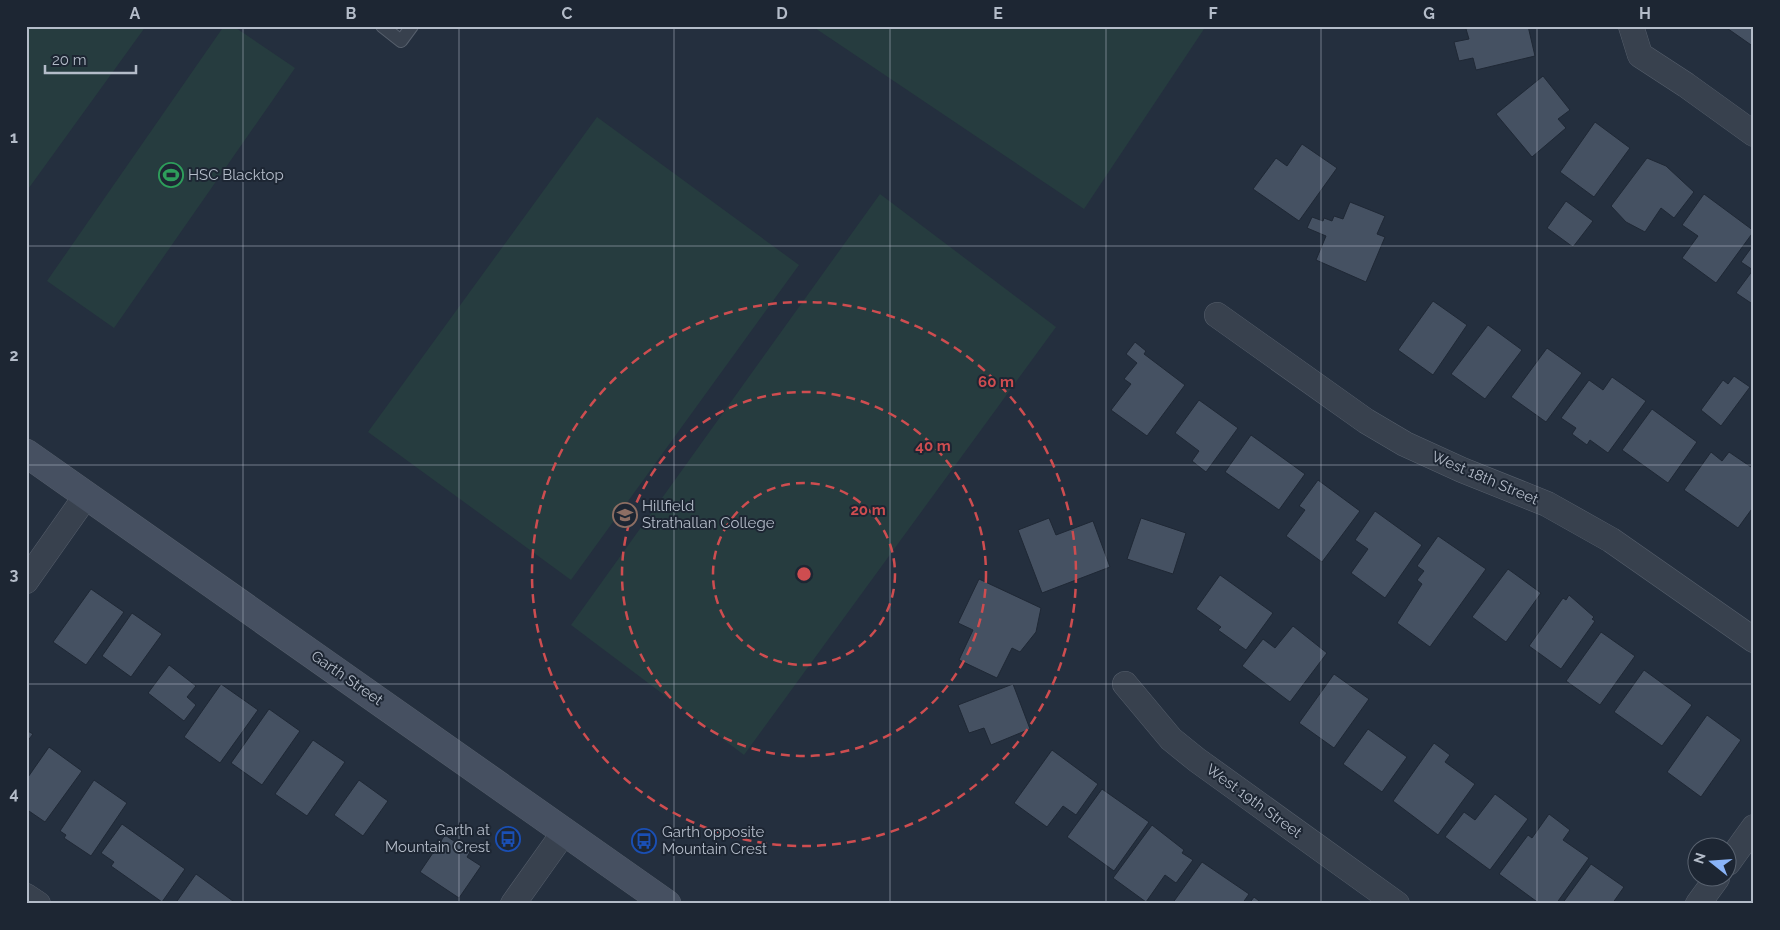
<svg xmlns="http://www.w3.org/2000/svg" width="1780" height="930" font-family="Raleway,sans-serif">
  <rect width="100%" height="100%" fill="#242f3e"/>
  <path fill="#263c3f" d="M26 26H146L26 192Z
    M224 26H233L295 68 114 328 47 281Z
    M812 26H1206L1084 209Z
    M597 117 799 265 571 580 368 432Z
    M880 194 1056 327 744 755 571 625Z"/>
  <path fill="#455162" stroke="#1f2835" d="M1476 26H1528L1535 56 1476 70 1473 58 1459 61 1454 42 1469 39 1466 29Z
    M1724 26H1754V47Z
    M1543 76 1570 110 1558 119 1566 128 1532 157 1496 114Z
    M1595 122 1630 148 1594 197 1560 172Z
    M1302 144 1337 168 1299 221 1253 189 1276 158 1287 166Z
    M1647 158 1666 166 1694 192 1674 218 1661 208 1645 232 1626 222 1611 206Z
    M1704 194 1754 231 1716 283 1682 258 1698 236 1682 225Z
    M1566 201 1593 221 1573 247 1547 228Z
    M1350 202 1385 216 1377 234 1385 237 1366 282 1316 260 1326 236 1307 228 1312 217 1323 221 1324 218 1332 221 1334 216 1343 219Z
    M1754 244V305L1736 293 1753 270 1741 262Z
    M1433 301 1467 325 1433 375 1398 350Z
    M1488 325 1522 350 1485 399 1451 374Z
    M1135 342 1146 351 1144 354 1185 385 1147 436 1111 410 1131 384 1124 379 1137 363 1126 354Z
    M1547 348 1582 373 1546 422 1511 397Z
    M1734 376 1750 387 1721 426 1701 410 1723 380 1728 384Z
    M1612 377 1646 401 1608 453 1590 440 1587 445 1572 434 1576 428 1561 418 1589 380 1603 390Z
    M1199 400 1238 428 1206 472 1192 461 1199 451 1175 433Z
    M1652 409 1697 442 1668 483 1622 450Z
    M1251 435 1305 474 1279 510 1225 472Z
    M1711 452 1722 461 1729 452 1754 469V506L1738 528 1684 490Z
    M1318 480 1360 511 1322 562 1286 536 1305 510 1299 506Z
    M1375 511 1422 545 1385 598 1351 573 1368 549 1355 540Z
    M1049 518 1056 535 1093 521 1110 567 1042 593 1018 530Z
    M1141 518 1186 533 1173 574 1127 559Z
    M1438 536 1486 569 1430 647 1397 623 1422 584 1417 580 1424 571 1417 566Z
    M1508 569 1541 593 1506 642 1472 617Z
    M1220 575 1273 613 1246 650 1218 630 1221 627 1196 609Z
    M979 579 1041 608 1036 632 1020 652 1012 648 997 678 959 660 973 630 958 623Z
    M91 589 124 612 86 665 53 642Z
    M1569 595 1594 617 1592 619 1595 621 1561 669 1529 646 1563 598 1566 600Z
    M132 613 162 634 131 677 102 656Z
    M1293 626 1327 653 1290 702 1242 666 1263 639 1275 648Z
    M1601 632 1635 656 1600 705 1566 681Z
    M169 665 196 686 187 697 196 705 184 721 148 693Z
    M1644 670 1692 705 1662 746 1614 712Z
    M1334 674 1369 699 1334 748 1299 723Z
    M221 684 258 710 220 763 184 737Z
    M1013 684 1030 729 991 745 984 728 969 733 958 705Z
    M269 709 300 731 262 785 231 763Z
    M1707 715 1741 740 1701 797 1667 772Z
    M1368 729 1407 757 1382 792 1343 764Z
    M26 730 33 734 26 743Z
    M313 740 345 762 307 816 275 794Z
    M1434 743 1450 755 1445 762 1475 784 1438 835 1393 801Z
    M49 747 82 771 45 822 26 809V780Z
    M1052 750 1098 784 1076 815 1063 806 1047 827 1014 803Z
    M94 780 127 803 91 856 64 838 66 835 60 831Z
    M359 780 388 801 363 836 334 815Z
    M1102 789 1149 822 1114 871 1067 837Z
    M1495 794 1528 819 1490 870 1445 837 1464 812 1475 820Z
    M1549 814 1570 830 1563 840 1589 858 1556 904H1540L1499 874 1528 835 1532 838Z
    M122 824 185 869 162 902 111 866 114 862 101 853Z
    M1152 825 1184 850 1182 853 1193 860 1176 883 1165 875 1146 902 1113 878Z
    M445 835 470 852 467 857 481 866 459 898 420 872Z
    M1202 862 1249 894 1242 904H1172Z
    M1591 864 1624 887 1612 904H1562Z
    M196 874 237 904H175Z
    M1254 897 1263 904H1249Z"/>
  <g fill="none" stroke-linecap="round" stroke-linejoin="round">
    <defs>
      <path id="service" d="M382 26 401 41 412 26"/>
      <path id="minor" d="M1631 26 1640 55 1686 85 1754 134
        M1217 315 1366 421 1405 444 1462 470 1547 504 1611 540 1754 640
        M26 581 86 496
        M1125 684 1171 739 1197 760 1397 904
        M1728 863 1754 827
        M26 896 38 904
        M513 904 565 831
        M1698 904 1717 878"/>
      <path id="secondary" d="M26 453 667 904"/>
    </defs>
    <use href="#service" stroke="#565f6c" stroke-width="14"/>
    <use href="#minor" stroke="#565f6c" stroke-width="26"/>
    <use href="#secondary" stroke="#565f6c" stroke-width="29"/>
    <use href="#service" stroke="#38414e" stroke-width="12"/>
    <use href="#minor" stroke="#38414e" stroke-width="25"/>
    <use href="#secondary" stroke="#465061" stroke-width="28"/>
  </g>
  <path fill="none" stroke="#b4bcc9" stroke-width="1" stroke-opacity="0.55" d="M243 26V904M459 26V904M674 26V904M890 26V904M1106 26V904M1321 26V904M1537 26V904M26 246H1754M26 465H1754M26 684H1754"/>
  <g fill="none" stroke="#ce4d50" stroke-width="2.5" stroke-dasharray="9 6">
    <circle cx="804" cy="574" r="91"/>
    <circle cx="804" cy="574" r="182"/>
    <circle cx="804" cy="574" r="272"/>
  </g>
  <defs>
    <symbol id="stadium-ring" viewBox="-11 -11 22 22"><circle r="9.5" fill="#1d2633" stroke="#2e9e5b" stroke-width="1.5"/><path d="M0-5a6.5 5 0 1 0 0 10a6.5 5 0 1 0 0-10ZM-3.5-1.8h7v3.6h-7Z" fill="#2e9e5b"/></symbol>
    <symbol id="school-ring" viewBox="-11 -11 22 22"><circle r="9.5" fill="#1d2633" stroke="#8d6e63" stroke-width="1.5"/><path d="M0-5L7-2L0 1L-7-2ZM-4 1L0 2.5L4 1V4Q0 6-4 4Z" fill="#8d6e63"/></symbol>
    <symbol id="bus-ring" viewBox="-11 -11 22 22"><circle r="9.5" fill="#1d2633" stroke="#1a4fb4" stroke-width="1.5"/><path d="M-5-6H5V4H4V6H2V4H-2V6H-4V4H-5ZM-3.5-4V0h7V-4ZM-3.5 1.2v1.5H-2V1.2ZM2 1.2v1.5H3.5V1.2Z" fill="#1a4fb4"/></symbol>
  </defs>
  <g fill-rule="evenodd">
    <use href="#stadium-ring" x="157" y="161" width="28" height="28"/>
    <use href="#school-ring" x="611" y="501" width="28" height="28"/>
    <use href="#bus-ring" x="494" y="825" width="28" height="28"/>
    <use href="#bus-ring" x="630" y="827" width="28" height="28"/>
  </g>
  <g text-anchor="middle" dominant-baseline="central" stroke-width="4" stroke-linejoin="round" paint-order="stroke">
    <g font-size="15" fill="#b4bcc9" stroke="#1d2633" text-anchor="start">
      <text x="188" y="175">HSC Blacktop</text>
      <text x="642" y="506">Hillfield<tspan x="642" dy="17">Strathallan College</tspan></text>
      <text x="490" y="830" text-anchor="end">Garth at<tspan x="490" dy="17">Mountain Crest</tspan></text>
      <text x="662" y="832">Garth opposite<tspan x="662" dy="17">Mountain Crest</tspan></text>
    </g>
    <g font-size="15" fill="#b4bcc9" stroke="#1d2633">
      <text transform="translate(1485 478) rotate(23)">West 18th Street</text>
      <text transform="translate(347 678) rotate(35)">Garth Street</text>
      <text transform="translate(1254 801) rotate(36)">West 19th Street</text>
    </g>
  </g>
  <circle cx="804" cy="574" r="8" fill="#ce4d50" stroke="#1d2633" stroke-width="2.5"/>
  <g font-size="15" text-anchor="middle" font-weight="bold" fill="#ce4d50" stroke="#1d2633" stroke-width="4" stroke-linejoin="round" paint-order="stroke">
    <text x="996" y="387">60 m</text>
    <text x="933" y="451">40 m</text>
    <text x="868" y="515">20 m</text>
  </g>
  <rect width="1780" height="930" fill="none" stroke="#1d2633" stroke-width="55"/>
  <g transform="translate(1712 862) rotate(287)"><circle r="24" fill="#1d2633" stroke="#59626f"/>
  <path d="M0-4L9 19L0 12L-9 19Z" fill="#8ab4f8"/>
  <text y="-8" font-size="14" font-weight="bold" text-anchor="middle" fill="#b4bcc9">N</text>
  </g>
  <path d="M45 65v8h91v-8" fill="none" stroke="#b4bcc9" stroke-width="2.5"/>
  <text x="52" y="65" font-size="15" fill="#b4bcc9" stroke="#1d2633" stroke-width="4" paint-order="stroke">20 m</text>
  <rect x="28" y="28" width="1724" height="874" fill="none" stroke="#b4bcc9" stroke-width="2"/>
  <g font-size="16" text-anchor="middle" font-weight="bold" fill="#b4bcc9">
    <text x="135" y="19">A</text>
    <text x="351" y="19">B</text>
    <text x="567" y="19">C</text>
    <text x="782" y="19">D</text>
    <text x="998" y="19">E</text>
    <text x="1213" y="19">F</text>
    <text x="1429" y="19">G</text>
    <text x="1645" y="19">H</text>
    <text x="14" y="143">1</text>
    <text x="14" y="361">2</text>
    <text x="14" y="580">3</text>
    <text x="14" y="799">4</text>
  </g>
</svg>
